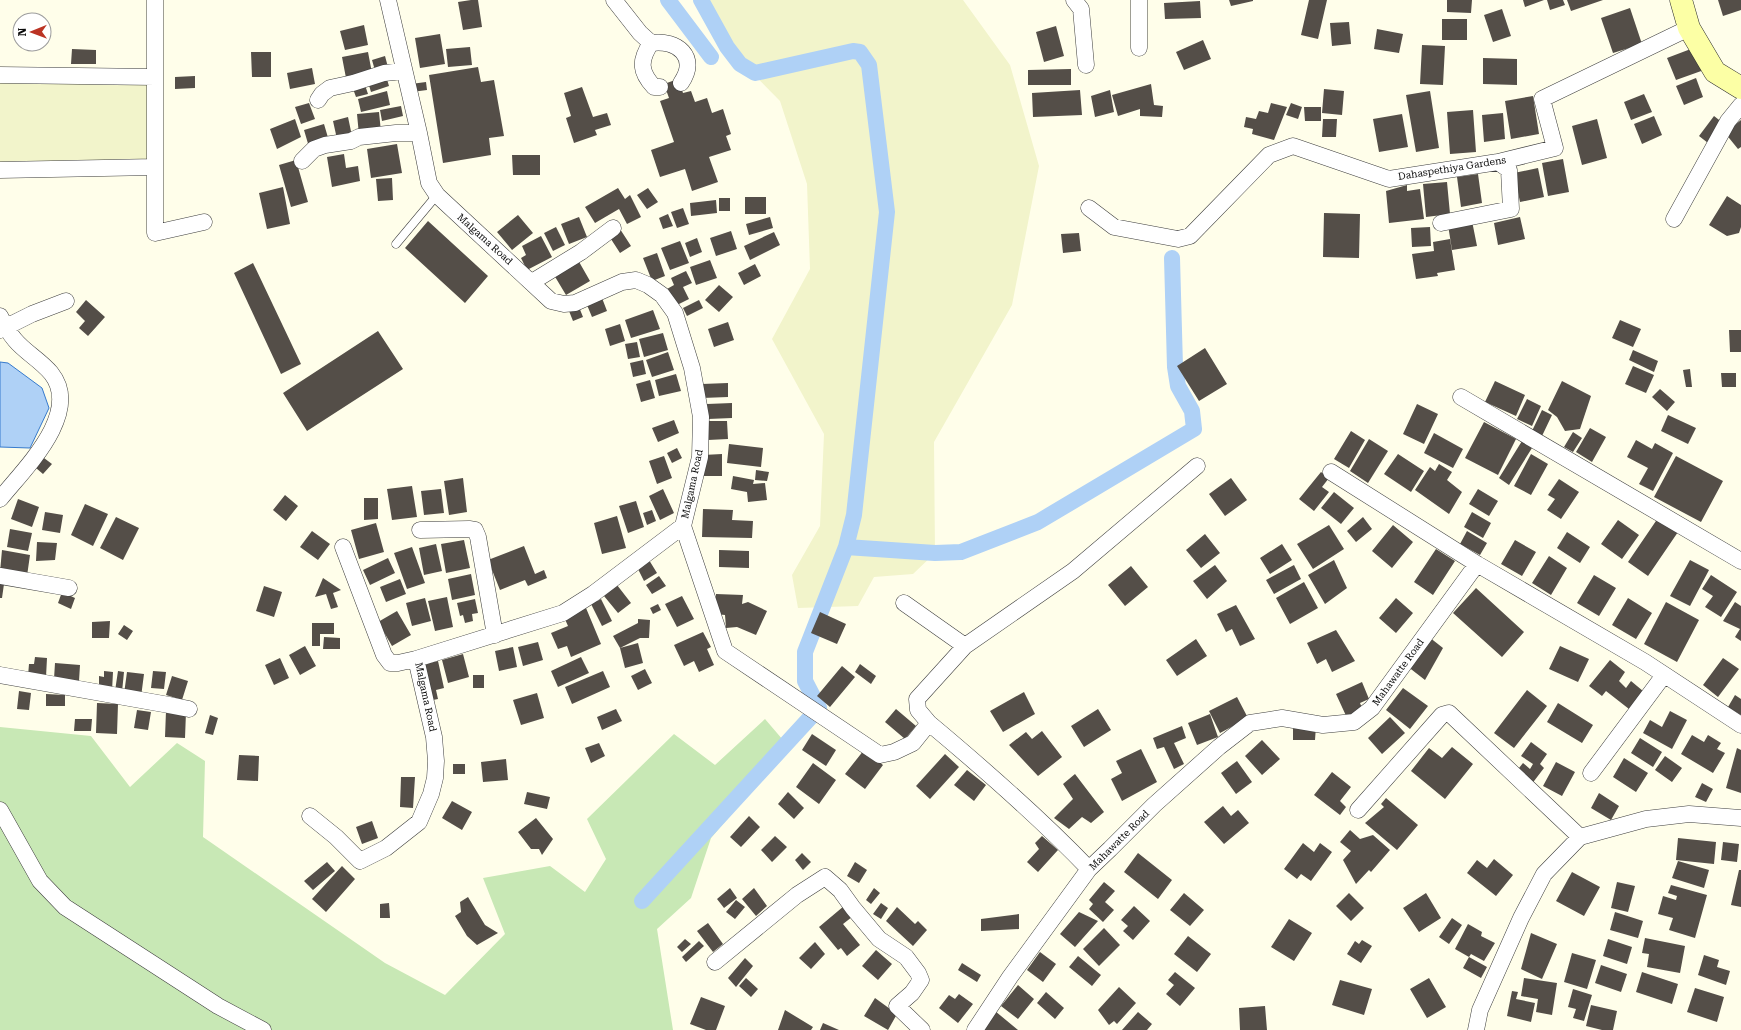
<svg xmlns="http://www.w3.org/2000/svg" width="1741" height="1030" font-family="'Roboto Serif',serif">
  <rect width="100%" height="100%" fill="#fffeea"/>
  <path fill="#f2f4cb" d="M705 0H963L1010 65 1039 166 1012 305 934 442 935 553 913 574 874 577 858 606 798 608 792 575 820 526 824 434 772 339 810 269 807 184 780 101 727 47Z
    M0 78 152 80V164L0 167Z"/>
  <path fill="#c8e8b5" d="M765 719 789 747 711 838 691 898 657 929 673 1030H0V727L91 736 130 787 177 743 205 761 203 837 385 963 445 995 505 934 483 878 550 866 585 892 606 859 587 819 674 734 715 765Z"/>
  <path fill="#afd1f6" stroke="#367acd" d="M0 362 8 363 42 388 49 408 30 448 0 447Z"/>
  <g fill="none" stroke-linecap="round" stroke-linejoin="round">
    <path stroke="#afd1f6" stroke-width="16" d="M668 0 711 57
      M846 547 935 553 961 552 1038 522 1194 429 1192 411 1178 386 1175 367 1172 258
      M642 901 819 708 805 681V652L846 547 854 515 887 212 869 65 860 52 853 51 755 73 740 64 727 47 701 0"/>
  </g>
  <path fill="#544e48" d="M471 0H478L482 27 463 30 458 2Z
    M1229 0H1253V1L1231 6Z
    M1309 0H1327L1318 39 1301 35Z
    M1447 0H1472L1471 13 1447 12Z
    M1523 0H1544L1525 7Z
    M1547 0H1563L1565 5 1550 10Z
    M1567 0H1603L1571 11Z
    M1718 0H1741V10L1723 16Z
    M1200 1 1201 18 1165 19 1164 3Z
    M1630 8 1642 44 1613 53 1601 18Z
    M1502 9 1511 36 1493 42 1484 15Z
    M1442 19H1467V40H1442Z
    M1349 22 1351 44 1332 46 1330 23Z
    M364 25 368 45 345 50 340 31Z
    M1056 26 1064 56 1044 62 1036 32Z
    M1377 29 1403 34 1399 53 1374 49Z
    M440 34 445 64 420 68 415 38Z
    M1203 40 1211 59 1184 70 1176 52Z
    M1422 45 1445 46 1443 85 1420 84Z
    M470 47 472 65 448 67 446 49Z
    M1696 47 1704 70 1676 80 1667 58Z
    M72 49 96 50V64H71Z
    M251 52H271V77H252Z
    M368 52 372 73 346 78 342 57Z
    M385 56 389 71 376 74 372 60Z
    M1483 58 1517 59V85L1483 84Z
    M478 67 481 82 494 80 504 136 489 138 491 155 443 163 429 75Z
    M312 68 315 84 290 89 287 73Z
    M1071 69V85H1028V70Z
    M195 76V88L175 89V77Z
    M386 76 389 86 371 92 368 82Z
    M1696 78 1703 97 1684 105 1676 86Z
    M678 79 683 93 691 91 695 102 707 98 712 113 723 109 731 134 726 136 731 150 709 157 718 182 692 191 685 169 660 177 651 150 674 142 660 101 669 98 664 84Z
    M364 82 368 94 356 97 352 86Z
    M426 82 427 90 412 92 411 84Z
    M1151 84 1154 105 1163 106 1162 117 1140 116V109L1118 116 1112 95Z
    M582 87 593 117 607 113 611 125 595 130 597 135 574 143 566 118 571 116 564 93Z
    M1324 89 1344 91 1342 115 1322 113Z
    M1080 90 1082 115 1033 117 1032 93Z
    M1110 90 1114 112 1095 117 1091 96Z
    M387 91 390 105 361 112 358 99Z
    M1430 91 1439 148 1416 152 1406 95Z
    M1644 94 1652 112 1631 120 1624 102Z
    M1533 96 1539 134 1511 139 1505 101Z
    M309 103 315 119 301 124 295 107Z
    M1271 103 1287 107 1274 140 1252 134 1253 129 1244 127 1246 117 1256 119 1259 111 1268 113Z
    M1291 103 1302 107 1298 119 1286 115Z
    M401 106 403 116 382 121 380 110Z
    M1304 107H1321V121H1305Z
    M1473 110 1476 152 1450 154 1447 112Z
    M379 112 381 132 359 135 357 114Z
    M1503 113 1505 139 1484 142 1482 115Z
    M1402 114 1408 147 1379 152 1373 119Z
    M1654 116 1662 135 1642 144 1634 124Z
    M1714 116 1723 123 1708 143 1699 136Z
    M348 117 352 136 337 139 333 121Z
    M295 119 301 137 277 149 270 129Z
    M1323 119H1337L1336 137H1322Z
    M1597 119 1607 158 1582 165 1572 126Z
    M1741 120V147L1738 149 1725 133Z
    M324 124 329 141 309 147 304 130Z
    M397 144 402 173 371 178 367 149Z
    M344 154 346 168 358 166 360 181 332 187 327 157Z
    M512 155H540V175H513Z
    M1563 159 1569 192 1548 196 1542 163Z
    M296 160 308 202 291 207 279 165Z
    M1538 168 1544 197 1520 202 1514 173Z
    M1478 174 1482 203 1461 207 1457 177Z
    M392 178 393 200 378 201 376 179Z
    M1447 182 1450 214 1426 217 1423 184Z
    M1407 185V191L1420 189 1424 219 1389 223 1386 191Z
    M283 187 290 224 267 229 259 193Z
    M618 188 625 199 630 195 641 217 627 224 619 209 595 223 585 207Z
    M648 188 658 202 647 209 637 195Z
    M1727 196 1741 205V227L1739 233 1727 236 1709 225Z
    M745 197H766V214H745Z
    M719 198H730V211H719Z
    M716 200 717 213 691 216 690 203Z
    M683 208 689 224 677 228 671 212Z
    M1324 213 1360 214 1359 258 1323 257Z
    M668 214 673 226 663 229 659 218Z
    M518 215 533 233 512 250 497 232Z
    M579 217 587 237 569 244 561 224Z
    M770 217 773 228 749 235 746 224Z
    M1520 217 1525 239 1498 245 1494 223Z
    M428 221 488 276 465 303 405 248Z
    M1472 221 1477 246 1452 250 1448 225Z
    M556 227 565 245 553 251 544 233Z
    M1430 227 1431 246 1412 247 1411 228Z
    M620 229 631 246 620 253 609 236Z
    M731 231 737 249 716 256 710 238Z
    M774 232 780 245 750 260 744 246Z
    M1079 233 1081 251 1063 253 1061 234Z
    M541 236 552 257 527 270 521 258 526 255 522 246Z
    M697 238 702 252 690 257 685 243Z
    M1450 239 1455 270 1437 273 1438 276 1416 279 1412 254 1434 251 1433 242Z
    M680 241 689 263 670 270 661 248Z
    M657 253 665 276 652 281 643 258Z
    M578 260 590 281 566 295 554 275Z
    M710 260 717 278 696 285 690 267Z
    M253 263 301 364 281 374 234 273Z
    M755 264 761 276 744 285 738 273Z
    M686 271 692 283 683 287 689 299 675 306 667 289 674 285 671 278Z
    M719 285 733 297 719 312 705 300Z
    M602 298 607 311 592 317 587 305Z
    M86 300 105 317 88 336 79 328 85 321 76 312Z
    M699 300 703 308 687 316 683 308Z
    M579 307 583 317 573 321 569 311Z
    M653 310 660 329 631 338 625 320Z
    M1620 320 1641 329 1633 347 1612 338Z
    M728 322 734 340 714 347 708 329Z
    M620 324 625 341 610 346 605 329Z
    M1729 330H1741V352H1730Z
    M378 331 403 369 307 431 283 393Z
    M663 333 668 350 644 357 639 339Z
    M637 342 640 357 628 359 625 344Z
    M1205 348 1227 384 1199 401 1177 366Z
    M1633 350 1658 361 1654 372 1629 360Z
    M668 352 674 370 652 377 646 360Z
    M643 360 646 374 633 377 630 363Z
    M1633 366 1654 375 1646 393 1625 384Z
    M1690 369 1692 387H1686L1683 370Z
    M1721 373H1736V387H1722Z
    M676 374 681 391 659 396 655 380Z
    M650 380 655 398 641 402 636 384Z
    M1495 381 1525 395 1516 416 1485 402Z
    M1562 381 1591 396 1580 429 1565 431 1557 417 1548 410Z
    M728 383V397L702 398V384Z
    M1660 389 1675 402 1667 411 1652 397Z
    M1527 399 1541 406 1532 426 1517 419Z
    M732 403V418L708 419 707 404Z
    M1417 404 1438 414 1424 444 1403 434Z
    M1542 410 1552 415 1542 436 1532 431Z
    M1668 415 1696 428 1688 444 1661 431Z
    M674 420 679 433 658 442 652 428Z
    M707 421H727L728 439 708 440Z
    M1484 422 1516 439 1498 475 1465 458Z
    M1590 428 1606 437 1592 462 1576 452Z
    M1351 431 1365 440 1349 468 1334 459Z
    M1573 432 1582 438 1573 452 1564 447Z
    M1434 433 1463 449 1453 468 1424 453Z
    M1369 439 1388 451 1368 483 1350 471Z
    M1636 440 1652 449 1655 443 1673 453 1653 491 1639 484 1648 468 1627 457Z
    M1522 441 1532 448 1509 485 1499 478Z
    M729 444 763 448 761 467 727 463Z
    M677 448 682 458 672 463 667 453Z
    M722 454V476H703V455Z
    M1398 454 1424 471 1411 492 1384 474Z
    M1531 454 1548 464 1531 495 1514 486Z
    M664 456 672 478 657 484 649 461Z
    M1676 456 1723 481 1701 522 1654 497Z
    M44 458 52 464 43 474 36 468Z
    M1439 464 1452 472 1447 480 1462 492 1449 514 1415 490 1430 467 1435 471Z
    M756 470 769 472 767 481 755 480Z
    M1321 472 1329 478 1322 487 1329 492 1314 511 1299 499Z
    M733 476 754 480 753 484 765 483 767 500 748 502 747 492 731 489Z
    M463 478 467 512 449 515 444 481Z
    M1231 478 1247 500 1225 516 1209 494Z
    M1559 479 1579 492 1561 519 1547 510 1555 499 1548 495Z
    M412 486 417 517 392 520 387 489Z
    M441 489 444 513 424 515 421 491Z
    M663 489 674 513 660 520 649 496Z
    M1478 489 1498 501 1489 516 1469 504Z
    M1334 492 1354 508 1341 524 1321 508Z
    M285 495 298 506 286 521 273 510Z
    M364 498H378V519L364 520Z
    M18 499 39 507 32 527 11 519Z
    M636 501 644 527 628 533 619 506Z
    M85 504 108 514 93 546 71 535Z
    M703 509 733 510 732 520 753 521 752 538 702 537Z
    M652 510 656 521 647 525 643 513Z
    M45 512 63 515 60 533 42 530Z
    M1472 512 1491 523 1483 538 1464 527Z
    M617 516 626 548 602 554 594 523Z
    M116 517 139 528 123 560 100 548Z
    M1363 517 1372 529 1356 542 1347 531Z
    M1658 518 1678 532 1648 576 1628 562Z
    M1618 520 1639 535 1622 559 1601 544Z
    M376 523 384 552 359 559 351 530Z
    M1329 525 1344 549 1313 569 1297 544Z
    M1393 525 1413 542 1392 568 1372 551Z
    M10 529 32 533 28 551 7 547Z
    M312 531 330 544 318 560 300 547Z
    M1467 531 1487 543 1480 555 1460 544Z
    M1567 532 1590 547 1580 563 1557 548Z
    M1205 534 1220 553 1201 568 1186 550Z
    M464 540 470 568 446 573 441 544Z
    M1515 540 1536 552 1522 576 1501 564Z
    M37 542 57 543 55 560 36 561Z
    M436 544 442 571 424 575 419 548Z
    M1282 544 1292 560 1270 574 1260 558Z
    M524 546 535 574 544 570 547 578 528 586 525 580 500 590 488 560Z
    M412 547 425 583 407 589 394 553Z
    M1436 549 1455 561 1433 595 1414 582Z
    M2 550 30 555 27 576 0 572Z
    M719 550 749 551V568L719 567Z
    M1549 556 1567 568 1551 595 1532 583Z
    M388 558 395 573 370 585 363 570Z
    M649 560 657 573 644 581 637 567Z
    M1334 560 1347 588 1325 604 1308 575Z
    M1690 560 1709 570 1690 606 1670 596Z
    M1215 565 1227 581 1207 599 1193 581Z
    M1294 565 1301 579 1274 594 1266 580Z
    M1131 566 1148 587 1125 606 1108 585Z
    M471 574 475 595 452 600 448 579Z
    M1594 575 1616 588 1599 616 1577 603Z
    M1711 575 1737 592 1721 617 1705 607 1713 596 1702 589Z
    M659 576 666 586 652 594 646 585Z
    M323 578 341 590 333 593 338 607 331 609 326 594 315 597Z
    M400 579 406 594 386 602 380 587Z
    M1304 582 1318 608 1290 624 1276 598Z
    M0 583 4 584 2 598H0Z
    M617 585 631 603 618 613 604 596Z
    M264 586 282 592 274 617 256 611Z
    M1476 588 1524 632 1502 657 1453 613Z
    M62 592 75 598 71 609 58 603Z
    M716 594 743 595 742 604 748 602 767 611 756 635 737 627 726 628 725 615 715 614Z
    M682 596 694 619 677 627 665 604Z
    M447 597 453 627 435 631 428 601Z
    M425 598 431 621 412 626 406 603Z
    M1396 598 1413 613 1396 633 1379 618Z
    M1628 598 1652 613 1636 639 1612 625Z
    M475 599 478 613 472 614 473 621 465 623 463 615 460 616 457 603Z
    M601 599 612 621 602 626 591 604Z
    M1666 602 1699 620 1677 662 1644 644Z
    M1735 602 1741 606V641L1735 637 1740 629 1723 621Z
    M658 604 661 610 653 614 650 608Z
    M1236 605 1255 639 1240 646 1232 629 1226 632 1217 614Z
    M586 608 601 644 571 657 567 646 558 649 551 633 568 626 564 617Z
    M397 611 411 635 392 646 378 622Z
    M820 612 846 624 837 644 811 633Z
    M638 619 650 620 649 638H640L620 648 613 636 638 623Z
    M110 621 109 638H92V622Z
    M312 623H334V634H320V646H312Z
    M124 625 133 631 127 640 118 634Z
    M1336 630 1355 661 1332 672 1326 659 1317 664 1307 643Z
    M703 632 711 647 707 649 714 665 699 672 694 661 684 666 674 645Z
    M324 637 340 638V649H323Z
    M1429 637 1443 648 1425 680 1407 666Z
    M1196 639 1207 656 1177 676 1166 660Z
    M538 642 543 660 523 666 518 647Z
    M638 643 643 663 625 668 620 648Z
    M305 646 316 666 300 675 289 655Z
    M1560 646 1589 659 1578 682 1549 669Z
    M513 647 517 667 499 671 495 651Z
    M463 654 469 677 448 683 442 660Z
    M35 657 47 658 46 677 28 676 29 664H34Z
    M581 657 589 673 558 687 551 671Z
    M280 658 289 678 274 685 265 665Z
    M1723 658 1739 669 1718 697 1703 685Z
    M1610 660 1625 672 1619 681 1626 688 1631 681 1643 691 1629 709 1606 691 1602 696 1589 686Z
    M438 661 444 688 436 690 438 699 428 701 420 665Z
    M55 663 80 665 79 681 54 679Z
    M860 664 876 676 871 684 855 672Z
    M842 666 855 677 830 707 817 696Z
    M645 669 652 683 638 690 631 676Z
    M104 671 113 672 112 691 99 688V676L104 677Z
    M118 671 124 672 122 692 115 691Z
    M153 671 166 672 164 689 151 688Z
    M603 671 610 687 572 704 565 687Z
    M127 672 144 674 141 697 124 694Z
    M473 675H484V688H473Z
    M172 676 188 681 182 700 166 695Z
    M1362 682 1369 699 1360 703 1364 713 1348 720 1336 694Z
    M1403 688 1428 706 1410 729 1386 710Z
    M1527 690 1547 706 1514 748 1494 733Z
    M19 691 31 693 29 710 17 709Z
    M1024 692 1035 714 1003 732 990 711Z
    M537 693 544 718 521 725 513 700Z
    M46 694 65 695V706H46Z
    M1735 695 1741 699V715L1728 707Z
    M1237 697 1248 718 1220 733 1209 711Z
    M97 703 118 704 117 734 96 733Z
    M1558 703 1593 725 1582 743 1547 722Z
    M616 709 622 721 602 730 597 717Z
    M896 709 916 726 905 739 885 722Z
    M1098 709 1111 730 1084 747 1071 726Z
    M137 710 151 712 148 730 134 728Z
    M166 711 186 712 185 738 165 737Z
    M1670 711 1687 720 1672 749 1643 733 1650 720 1662 727Z
    M1210 714 1218 737 1197 745 1188 723Z
    M210 715 218 718 213 735 205 733Z
    M1390 717 1405 733 1382 754 1368 738Z
    M75 719H92L91 731H74Z
    M1182 726 1186 738 1174 743 1184 764 1174 769 1164 747 1157 749 1153 738Z
    M1293 726H1316L1315 740H1293Z
    M1042 731 1062 757 1038 776 1009 745 1026 732 1032 739Z
    M812 734 836 750 826 766 802 750Z
    M1692 735 1704 742 1708 735 1721 743 1717 749 1725 753 1713 773 1681 754Z
    M1640 738 1662 752 1653 767 1631 753Z
    M1262 740 1280 759 1262 775 1245 756Z
    M1531 742 1547 754 1540 764 1544 768 1531 785 1515 773 1523 763 1530 769 1533 764 1521 756Z
    M599 743 605 756 591 763 585 748Z
    M1452 747 1473 764 1445 799 1411 771 1429 748 1442 758Z
    M1737 748 1741 750V793L1726 788Z
    M1141 749 1157 782 1122 801 1111 779 1122 773 1116 761Z
    M864 750 883 765 865 789 845 774Z
    M945 754 959 767 930 799 916 786Z
    M239 755 259 756 258 781 237 780Z
    M1665 756 1682 768 1672 782 1655 770Z
    M1624 758 1648 773 1636 792 1613 777Z
    M506 759 508 780 483 782 481 762Z
    M1237 761 1252 782 1236 794 1221 773Z
    M1556 762 1575 772 1562 796 1543 786Z
    M813 763 836 780 819 804 796 787Z
    M453 764H465V774H453Z
    M967 770 986 785 974 801 954 785Z
    M1332 772 1351 787 1340 801 1346 807 1340 815 1314 795Z
    M1075 774 1104 812 1091 823 1082 817 1069 829 1054 818 1073 799 1063 784Z
    M401 777H415L413 808 400 807Z
    M1702 783 1713 789 1706 802 1695 797Z
    M527 792 550 797 547 809 524 804Z
    M788 792 804 808 794 819 778 804Z
    M1599 793 1619 806 1611 820 1591 808Z
    M1386 798 1418 825 1397 850 1365 823 1384 807 1381 804Z
    M452 801 472 812 462 830 442 818Z
    M1223 806 1231 816 1238 810 1249 823 1224 844 1204 822Z
    M749 816 760 827 741 847 730 837Z
    M536 818 553 839 542 855 539 849H531L518 832Z
    M372 821 378 838 362 844 356 827Z
    M1350 830 1360 839 1373 835 1390 850 1371 872 1369 870 1356 884 1343 860 1351 851 1340 842Z
    M775 836 787 847 772 862 761 850Z
    M1042 836 1058 850 1038 872 1027 862 1039 849 1035 843Z
    M1678 838 1716 842 1714 864 1676 860Z
    M1723 842 1739 844 1737 862 1721 860Z
    M1303 843 1314 852 1320 843 1332 852 1311 881 1301 874 1297 879 1284 869Z
    M802 853 811 862 803 870 795 860Z
    M1138 853 1172 880 1158 899 1124 872Z
    M1494 859 1513 875 1496 896 1467 873 1477 860 1487 868Z
    M1678 861 1709 870 1704 888 1672 878Z
    M327 862 335 871 313 890 304 881Z
    M855 862 867 870 859 883 847 876Z
    M342 866 355 879 326 912 312 899Z
    M1739 870H1741V907L1731 905Z
    M1572 872 1600 887 1584 916 1556 901Z
    M1104 882 1115 891 1105 902 1114 910 1103 922 1089 909 1093 904 1089 900Z
    M1617 882 1635 886 1628 912 1611 908Z
    M1671 885 1707 895 1695 938 1669 930 1673 918 1658 914 1663 896 1676 900 1677 896 1668 893Z
    M730 888 737 898 724 908 717 899Z
    M754 888 767 906 756 916 742 899Z
    M874 888 880 893 871 904 866 900Z
    M1184 893 1204 910 1190 926 1170 910Z
    M1349 893 1364 908 1351 921 1336 906Z
    M1426 893 1441 918 1419 932 1403 908Z
    M468 897 485 925 498 933 477 945 467 936 455 916 461 912 460 902Z
    M736 900 745 907 735 919 726 912Z
    M389 903 390 918H380V904Z
    M881 903 888 908 881 919 873 914Z
    M844 906 852 917 843 924 860 945 847 956 841 948 838 950 819 927Z
    M1134 906 1150 921 1133 940 1123 931 1128 926 1121 920Z
    M897 907 915 924 918 921 927 930 913 946 886 921Z
    M1079 912 1098 921 1075 947 1060 934Z
    M1615 912 1643 921 1638 938 1610 930Z
    M1019 914V929L981 931V919Z
    M1452 918 1462 925 1449 944 1439 937Z
    M1289 919 1312 933 1294 961 1271 947Z
    M708 923 723 944 713 952 697 931Z
    M1468 924 1482 932 1481 936 1495 943 1484 961 1471 954 1469 957 1455 949Z
    M1104 928 1120 945 1099 966 1083 949Z
    M1531 933 1557 944 1542 979 1521 969Z
    M1188 936 1211 954 1197 972 1174 954Z
    M1645 938 1685 946 1680 973 1647 967 1649 954 1642 953Z
    M685 939 691 944 682 952 677 947Z
    M1608 939 1632 947 1627 964 1603 956Z
    M1362 940 1372 946 1361 963 1347 954 1355 941 1359 944Z
    M699 941 704 946 686 962 682 957Z
    M815 942 825 954 811 969 799 958Z
    M876 950 892 964 878 980 862 966Z
    M1040 952 1056 964 1043 982 1027 970Z
    M1572 953 1596 960 1587 989 1564 982Z
    M1704 955 1719 960 1717 967 1730 971 1726 985 1698 975Z
    M1078 956 1101 975 1092 986 1069 967Z
    M1469 957 1487 967 1481 978 1463 968Z
    M745 958 753 966 736 987 728 978Z
    M962 963 981 975 977 982 958 970Z
    M1601 965 1627 974 1621 992 1595 983Z
    M1175 972 1195 988 1180 1006 1166 994 1174 985 1168 980Z
    M1642 972 1678 984 1672 1004 1636 992Z
    M746 978 758 989 751 997 739 986Z
    M1429 978 1446 1007 1427 1018 1410 989Z
    M1524 978 1557 983 1552 1015 1536 1012 1538 999 1521 996Z
    M1340 980 1372 989 1364 1015 1332 1005Z
    M1018 985 1034 999 1018 1019 1001 1006Z
    M1119 987 1136 1003 1117 1024 1114 1021 1109 1025 1098 1010Z
    M1695 988 1724 997 1717 1022 1687 1012Z
    M1573 989 1592 995 1584 1021 1573 1018 1576 1009 1568 1007Z
    M1512 991 1518 992 1516 999 1535 1003 1531 1022 1507 1016Z
    M1046 992 1064 1008 1055 1019 1037 1003Z
    M959 994 973 1004 958 1023 939 1008 949 995 955 999Z
    M701 997 725 1006 716 1030H706L690 1024Z
    M875 998 897 1014 888 1030 864 1016Z
    M1591 1005 1617 1011 1613 1030H1602L1586 1026Z
    M1265 1006 1267 1030H1240L1239 1008Z
    M785 1010 813 1027 811 1030H778Z
    M995 1011 1018 1030H985L982 1027Z
    M1138 1012 1152 1024 1147 1030H1122Z
    M823 1023 839 1030H820Z"/>
  <g fill="none" stroke-linecap="round" stroke-linejoin="round">
    <defs>
      <path id="lane" d="M396 244 437 195"/>
      <path id="street" d="M155 0V233L204 222
        M614 0 640 33 651 43C639 61 640 72 654 87H660
        M1074 0 1081 9 1086 65
        M1139 0V48
        M651 43C677 39 699 57 681 83
        M0 75 155 77
        M318 100 322 94 330 88 353 83 384 73 404 71
        M302 161 314 149 325 145 351 141 359 137 396 133H419
        M0 170 155 167
        M1089 208 1114 227 1178 239 1190 236 1269 155 1293 146 1389 179 1498 162 1555 148 1542 99 1689 28
        M1674 219 1728 121 1741 105
        M1441 223 1511 209 1509 170 1498 162
        M532 282 581 252 613 228
        M0 316C4 324 9 333 15 340 25 352 40 360 51 373 83 413 24 469 0 499
        M0 330 32 314 66 301
        M1461 397 1741 561
        M1331 472 1477 564
        M683 526 725 651 880 755 894 752 913 743 929 723C984 769 1039 817 1089 869
        M420 530 469 529 475 530 478 537 495 635
        M343 547 384 655 390 663H398L416 659
        M0 576 69 588
        M904 603 965 646
        M0 675 169 705 189 709
        M929 723 918 710 917 699 965 646 1073 571 1197 466
        M1591 773 1664 675
        M0 810 40 881 65 907 218 1006 263 1030
        M1358 810 1442 715 1449 713 1580 837
        M310 816 336 837 360 861 386 848 419 822 431 794 435 778 436 761 434 737 416 659 563 613 593 594 683 526 700 457 701 417 692 368 675 313 662 295 648 285 636 280 622 282 575 303 564 304 551 301 437 195 429 183 419 133 388 0
        M715 962 797 895 825 877 840 890 853 908 879 939 906 957 918 973 921 980 912 993 897 1006 922 1030
        M975 1030 1010 977 1089 869 1110 849 1154 805 1219 747 1250 723 1282 718 1323 725 1354 722 1372 708 1477 564 1645 662 1741 725
        M1476 1030 1480 1010 1521 918 1544 874 1580 837 1646 819 1689 814 1741 818"/>
      <path id="secondary" d="M1681 0 1689 28 1715 72 1741 88"/>
    </defs>
    <use href="#lane" stroke="#3e3e3e" stroke-width="9"/>
    <use href="#street" stroke="#3e3e3e" stroke-width="17"/>
    <use href="#secondary" stroke="#2d2d2d" stroke-width="23"/>
    <use href="#lane" stroke="#fff" stroke-width="8"/>
    <use href="#street" stroke="#fff" stroke-width="16"/>
    <use href="#secondary" stroke="#fcffa5" stroke-width="22"/>
  </g>
  <g text-anchor="middle" dominant-baseline="central" stroke-width="4" stroke-linejoin="round" paint-order="stroke">
    <g font-size="10" fill="#0b0b0b" stroke="#fff">
      <text transform="translate(1452 168) rotate(-9)">Dahaspethiya Gardens</text>
      <text transform="translate(485 239) rotate(42)">Malgama Road</text>
      <text transform="translate(692 484) rotate(-78)">Malgama Road</text>
      <text transform="translate(1398 672) rotate(-54)">Mahawatte Road</text>
      <text transform="translate(426 697) rotate(78)">Malgama Road</text>
      <text transform="translate(1119 840) rotate(-45)">Mahawatte Road</text>
    </g>
  </g>
  <g transform="translate(32 32) rotate(269)"><circle r="19" fill="#ffffff" stroke="#9d9d9d"/>
  <path d="M0-3L7 15L0 10L-7 15Z" fill="#bb3324"/>
  <text y="-6" font-size="11" font-weight="bold" text-anchor="middle" fill="#0b0b0b">N</text>
  </g>
</svg>
